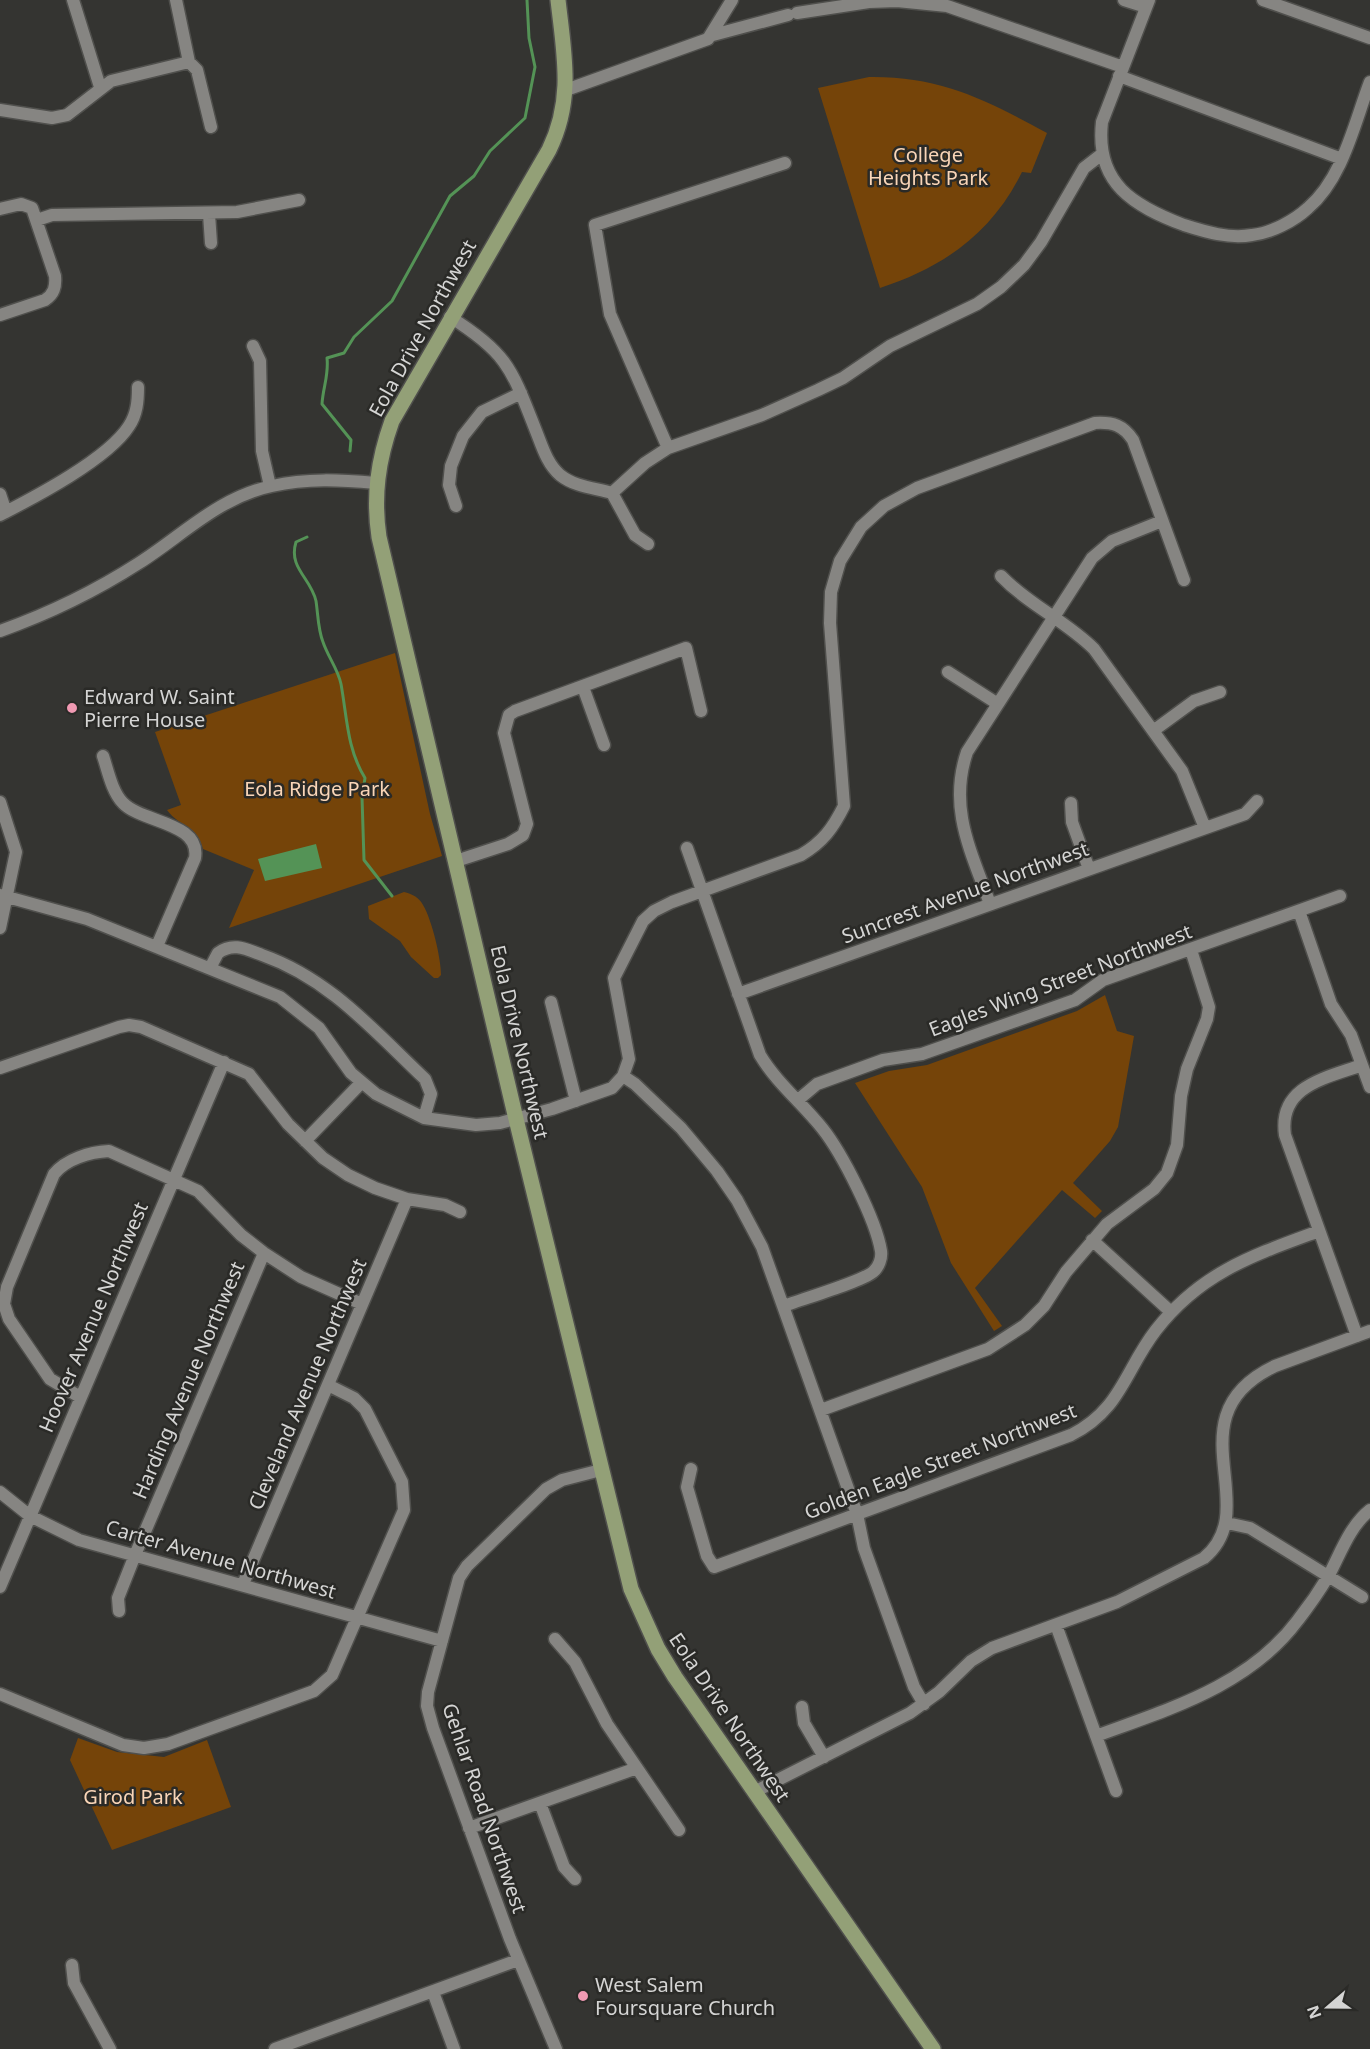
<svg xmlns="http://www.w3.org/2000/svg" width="1370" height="2049" font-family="'Noto Sans',sans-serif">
  <rect width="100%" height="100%" fill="#343431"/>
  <path fill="#754409" d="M869 77C941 76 986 100 1047 133L1031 173 1022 172C992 233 944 267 880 288L818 88Z
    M395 653 430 814 442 856 229 928 254 870 203 849C196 823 180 828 167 810L181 805 155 732Z
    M404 892C412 894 419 897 423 905 432 920 441 958 441 975L438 978H434L411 957 400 941 369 919 368 906Z
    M1105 995 1117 1031 1134 1036 1118 1127 1110 1141 1073 1183 1102 1211 1095 1218 1062 1190 975 1288 1002 1326 994 1331 951 1263 922 1187 855 1083 889 1071 927 1065 1077 1011Z
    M78 1738 117 1752 164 1757 207 1740 231 1807 112 1850 70 1760Z"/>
  <path fill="#549356" d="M316 844 322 868 265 881 258 859Z"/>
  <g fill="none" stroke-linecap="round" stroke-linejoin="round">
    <path stroke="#549356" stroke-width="3" d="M350 451 351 440 322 404C323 387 329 375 327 358L344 353 354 337 392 301 450 196 474 176 490 151 525 118 535 67 529 38 527 0
      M307 537 296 542C288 568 311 578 316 601 318 614 318 630 323 642 328 657 338 669 341 684 347 717 347 749 365 778L362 797 364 860 392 896"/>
    <defs>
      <path id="minor" d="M73 0 100 87
        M176 0 189 62 197 70 211 127
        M1124 0 1146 7
        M1149 0 1102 122C1095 184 1134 206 1184 225 1206 232 1229 239 1252 235 1271 233 1294 221 1308 208 1343 178 1354 124 1370 82
        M1263 0 1370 38
        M797 13 869 2 897 1 947 6 1123 67
        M713 35 788 15
        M1119 76 1342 159
        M566 90 708 39 732 0
        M0 110 52 118 67 115 111 81 189 62
        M0 209 21 204 32 208 55 276C56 287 54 294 45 300L0 315
        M209 214 211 243
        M37 220 52 215 237 212 299 200
        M450 317C508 353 512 370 536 431 542 446 547 464 560 475 575 487 595 488 612 493
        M253 346 260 361 262 451 270 486
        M668 448 610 314 595 225 785 163
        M612 493 645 463 668 448 762 415 818 390 843 378 890 346 977 304 1001 287 1024 265 1041 242 1084 168 1102 154
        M612 493 635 535 648 544
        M0 494 6 512
        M456 506 449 485 451 466 463 436 482 412 521 393
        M0 515C35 497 108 459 129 426 137 414 138 401 138 387
        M1001 576C1029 605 1066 621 1094 649L1182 771 1205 828
        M0 631C48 614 97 590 139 563 183 535 219 497 272 486 307 478 341 480 376 483
        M948 672 998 704
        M583 687 604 745
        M1153 731 1194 701 1220 692
        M103 756C108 771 112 792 123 803 142 823 201 822 195 858L157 946
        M0 802 16 852 0 928
        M1071 803 1072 822 1089 869
        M687 848 760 1055C776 1082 802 1103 822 1128 842 1153 876 1220 881 1251 882 1258 879 1267 873 1272 861 1282 802 1299 784 1306
        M456 861 508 844 523 835 527 824 504 733 509 715 515 711 686 648 701 711
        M0 895 87 919 280 997 319 1028 351 1073 376 1094 424 1118 476 1125 500 1123 552 1109 612 1088 623 1076 629 1059 614 978 643 921 654 911 672 902 801 855C823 842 833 828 844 806L830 623 831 592 840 561 861 527 884 506 917 488 1095 423C1113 422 1123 425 1133 440L1184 580
        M990 904C971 851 948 808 967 752L1092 558 1112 541 1162 521
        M1299 911 1331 1004 1351 1035 1370 1087
        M210 968 218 953C233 942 246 949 262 955 330 979 373 1030 425 1079L431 1094 424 1118
        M738 994 1245 814 1257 801
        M551 1002 576 1101
        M0 1068 119 1027 129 1025 141 1027 249 1074 288 1124 323 1158 348 1175 375 1188 407 1199 445 1205 460 1212
        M623 1076 635 1084 681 1128 717 1171 737 1200 762 1247 857 1514 864 1548 914 1687 924 1704
        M798 1100 817 1084 883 1060 922 1054 1075 1000 1103 980 1340 896
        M305 1141 361 1083
        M1092 1240 1171 1312
        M1357 1336 1285 1135C1278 1086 1326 1078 1362 1065
        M80 1397 50 1379 9 1319 4 1304 7 1287 54 1174C66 1159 90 1152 109 1151L198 1191 241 1235 264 1253 301 1277 362 1304
        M821 1410 988 1349 1025 1325 1044 1306 1066 1272 1107 1224 1154 1189 1167 1173 1177 1145 1181 1096 1187 1069 1207 1019 1209 1007 1191 950
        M691 1469 687 1487 707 1556 714 1567 1071 1435C1121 1410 1125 1370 1156 1330 1201 1272 1254 1255 1319 1231
        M0 1492 30 1516 79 1540 442 1641
        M1227 1523 1250 1528 1362 1597
        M243 1584 407 1199
        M0 1587 224 1062
        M119 1611 118 1598 135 1555 264 1253
        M1056 1625 1116 1791
        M555 1639 575 1662 607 1724 679 1830
        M0 1694 123 1745 144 1748 168 1744 314 1691 332 1675 404 1510 402 1482 365 1409 354 1398 328 1385
        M802 1707 804 1723 824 1757
        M1096 1736C1169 1709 1249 1686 1298 1620 1309 1606 1320 1590 1329 1575 1341 1552 1350 1526 1370 1510
        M754 1792 910 1713 939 1692 971 1661 992 1648 1117 1602 1204 1558C1266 1507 1170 1416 1275 1366L1370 1331
        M540 1803 564 1867 575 1879
        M469 1828 637 1768
        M72 1965 74 1983 110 2049
        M433 1992 454 2049
        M275 2049 518 1960
        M556 2049 510 1939 433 1728 427 1706 428 1692 459 1578 467 1566 546 1489 562 1480 601 1470"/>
      <path id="major" d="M558 0C564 54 574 99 549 150L392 421C378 460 373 496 379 537L516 1119 631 1589 658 1649 675 1677 933 2049"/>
    </defs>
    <use href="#minor" stroke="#50504d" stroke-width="15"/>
    <use href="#major" stroke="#50504d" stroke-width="18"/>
    <use href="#minor" stroke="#868582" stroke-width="12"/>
    <use href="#major" stroke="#93a077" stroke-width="15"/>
  </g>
  <g fill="#f19ab3" stroke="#2a2a27" stroke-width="2">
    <circle cx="72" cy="708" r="6"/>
    <circle cx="583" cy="1996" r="6"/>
  </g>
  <g text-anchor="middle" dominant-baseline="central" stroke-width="5" stroke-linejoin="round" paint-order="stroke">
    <g font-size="20" fill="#f9d5b7" stroke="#2a2a27">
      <text x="928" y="154">College<tspan x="928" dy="23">Heights Park</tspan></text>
      <text x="317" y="788">Eola Ridge Park</text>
      <text x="133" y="1796">Girod Park</text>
    </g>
    <g font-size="20" fill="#d5d5d4" stroke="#2a2a27">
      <text transform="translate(422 328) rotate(-61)">Eola Drive Northwest</text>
      <text transform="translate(965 892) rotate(-20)">Suncrest Avenue Northwest</text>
      <text transform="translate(1060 980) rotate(-21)">Eagles Wing Street Northwest</text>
      <text transform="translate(520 1042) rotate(77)">Eola Drive Northwest</text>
      <text transform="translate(93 1317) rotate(-67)">Hoover Avenue Northwest</text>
      <text transform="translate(188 1380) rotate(-67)">Harding Avenue Northwest</text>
      <text transform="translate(307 1384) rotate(-67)">Cleveland Avenue Northwest</text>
      <text transform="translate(940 1461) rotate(-21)">Golden Eagle Street Northwest</text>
      <text transform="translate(221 1559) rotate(16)">Carter Avenue Northwest</text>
      <text transform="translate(730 1717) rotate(56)">Eola Drive Northwest</text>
      <text transform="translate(485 1808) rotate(71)">Gehlar Road Northwest</text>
    </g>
    <g font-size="20" fill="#d5d5d4" stroke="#2a2a27" text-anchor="start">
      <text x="84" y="696">Edward W. Saint<tspan x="84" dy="23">Pierre House</tspan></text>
      <text x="595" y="1984">West Salem<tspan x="595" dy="23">Foursquare Church</tspan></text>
    </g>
  </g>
  <g transform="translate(1328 2007) rotate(250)" stroke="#2a2a27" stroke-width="4.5" paint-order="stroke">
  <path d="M0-4.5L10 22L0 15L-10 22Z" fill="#d5d5d4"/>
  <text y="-9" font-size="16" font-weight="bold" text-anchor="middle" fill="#d5d5d4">N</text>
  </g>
</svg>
